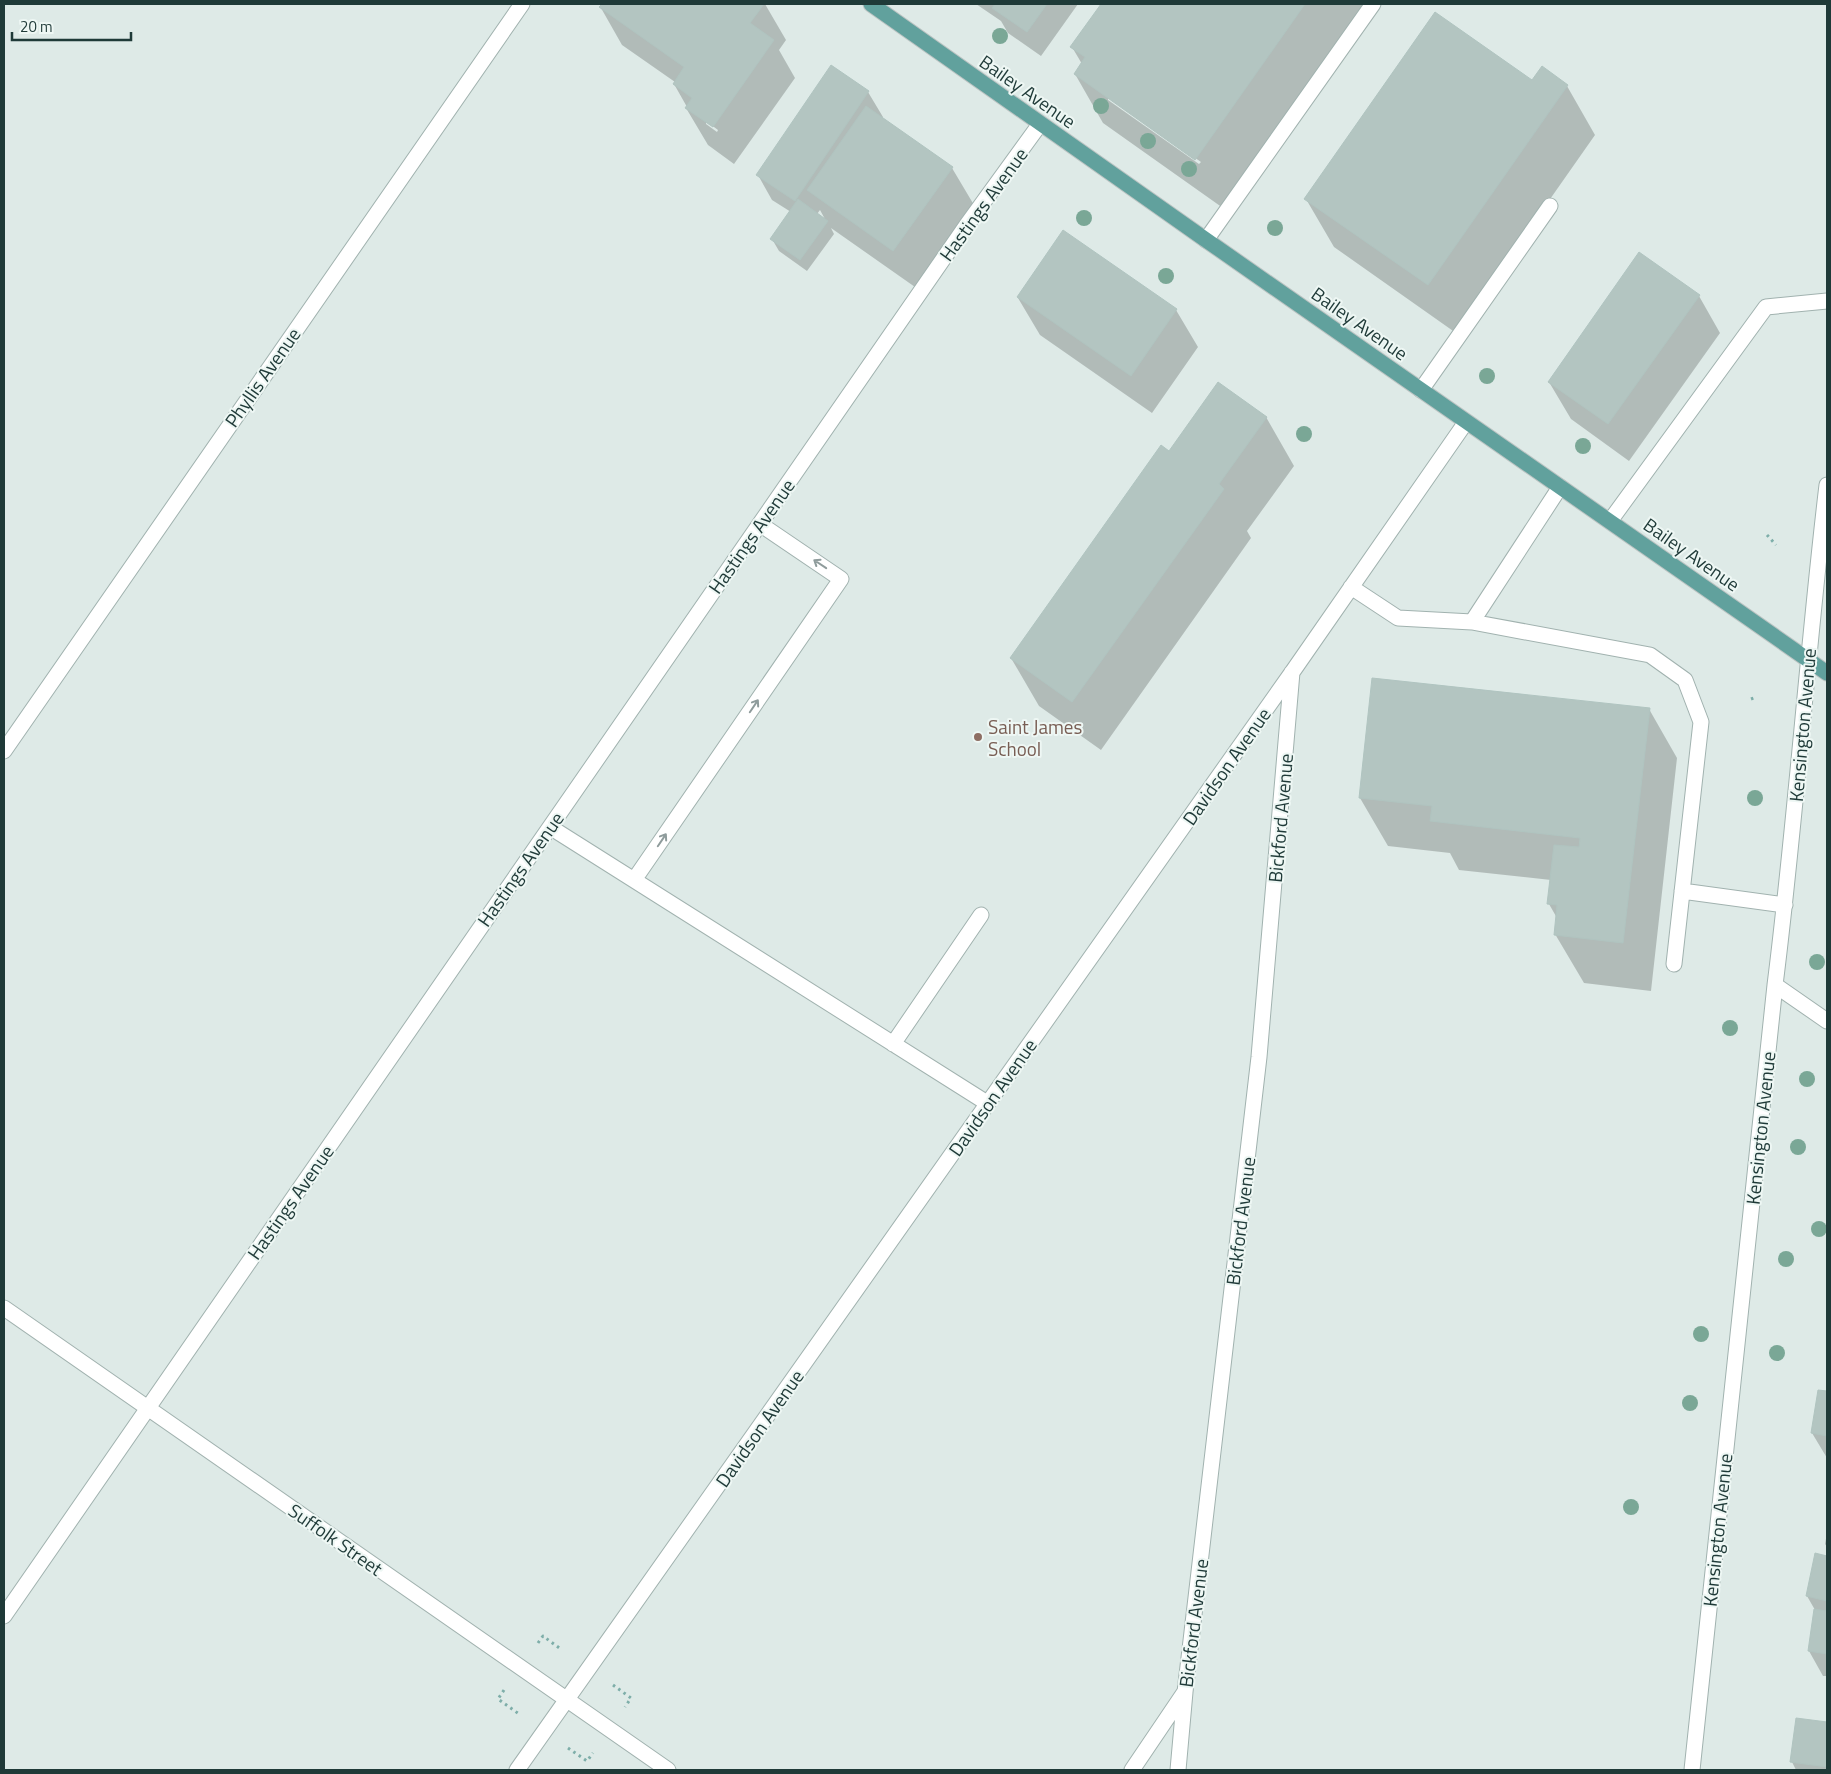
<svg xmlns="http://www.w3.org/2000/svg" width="1831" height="1774" font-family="'Titillium Web',sans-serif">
  <rect width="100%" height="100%" fill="#deeae7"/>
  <path fill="#0003" fill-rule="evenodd" d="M603 4H765L786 40 779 50 795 78 734 164 708 145 686 108 687 107 674 84 675 82 622 45 601 8ZM706 121 718 130 717 132 706 124Z
    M976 4H1078L1041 56 1008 33 1001 21Z
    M1102 4H1367L1223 208 1103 123 1075 74 1082 64 1072 47ZM1108 97 1201 162 1199 164 1108 100Z
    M1567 86 1595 135 1456 333 1334 247 1306 199Z
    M868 92 883 117 882 118 952 168 974 205 915 287 831 228 834 234 807 271 779 251 772 239 791 212 772 200 758 175ZM820 210 826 221 817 214Z
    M1699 296 1720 333 1629 461 1571 419 1549 382Z
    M1018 298 1176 310 1198 347 1152 413 1040 335Z
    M1266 417 1294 466 1247 531 1251 538 1101 750 1039 706 1011 658 1169 453Z
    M1649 709 1677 758 1651 991 1584 983 1555 934 1557 918 1549 904 1551 880 1459 870 1450 853 1388 846 1360 798Z
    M1819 1391 1827 1393V1458L1812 1433Z
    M1827 1533V1547L1825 1544Z
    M1816 1555 1827 1557V1676H1823L1809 1651 1815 1610 1807 1596Z
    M1797 1720 1827 1723V1770H1796L1792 1762Z"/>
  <path fill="#b3c5c1" stroke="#b0c4c0" d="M602 4H764L750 23 774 40 713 127 685 108 692 98 673 84 684 67 599 7Z
    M995 4H1047L1027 32 992 8Z
    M1101 4H1305L1195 160 1074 74 1085 57 1070 47Z
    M1435 12 1532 80 1542 66 1568 85 1428 285 1304 199Z
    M831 65 869 91 795 201 756 175Z
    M866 106 953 167 893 251 807 190Z
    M798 199 828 221 800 260 770 239Z
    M1063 230 1177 309 1131 376 1017 297Z
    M1639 252 1700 295 1608 424 1548 382Z
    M1218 382 1267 417 1219 484 1224 489 1072 702 1010 658 1161 445 1169 451Z
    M1372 678 1650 708 1623 943 1554 935 1557 905 1547 904 1554 845 1579 847 1580 838 1430 821 1432 806 1359 798Z
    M1818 1390 1827 1391V1436L1811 1433Z
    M1815 1553 1827 1556V1601L1806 1596Z
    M1814 1609 1827 1611V1654L1808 1651Z
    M1796 1718 1827 1722V1767L1790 1762Z"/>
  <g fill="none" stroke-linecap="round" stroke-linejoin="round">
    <defs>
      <path id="minor" d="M1206 240 1373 4
        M1421 390 1550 206
        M1610 521 1766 307 1827 301
        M1351 587 1398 618 1472 622 1650 655 1685 680 1701 722 1674 964
        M1472 622 1560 487
        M4 751 522 4
        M550 827 987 1103
        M634 880 841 579 760 524
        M1682 891 1785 905
        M1775 985 1827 1021
        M893 1044 981 915
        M4 1308 668 1770
        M4 1616 966 226 1040 124
        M517 1770 1293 671 1466 422
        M1132 1770 1184 1693
        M1178 1770 1185 1692 1259 1057 1292 672
        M1692 1770 1775 985C1796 819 1807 652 1827 485"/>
      <path id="major" d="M871 4 1206 240 1827 673"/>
    </defs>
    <use href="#minor" stroke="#a1b2af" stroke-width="17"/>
    <use href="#major" stroke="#bcc4c3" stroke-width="17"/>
    <path stroke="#7eaea9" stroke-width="3" stroke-dasharray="2.5 4" stroke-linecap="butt" d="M1767 535 1776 545
      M1751 699 1756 697
      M538 1643 543 1636 562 1650
      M613 1685 631 1698 625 1707
      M504 1690 498 1699 519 1714
      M568 1748 587 1761 593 1753"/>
    <use href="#minor" stroke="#fff" stroke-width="15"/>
    <use href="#major" stroke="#61a19d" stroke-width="15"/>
  </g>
  <g fill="#7aa796">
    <circle cx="1000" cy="36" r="8"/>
    <circle cx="1101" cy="106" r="8"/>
    <circle cx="1148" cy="141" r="8"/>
    <circle cx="1189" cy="169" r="8"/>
    <circle cx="1084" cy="218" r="8"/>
    <circle cx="1275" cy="228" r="8"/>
    <circle cx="1166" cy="276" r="8"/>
    <circle cx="1487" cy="376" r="8"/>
    <circle cx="1304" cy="434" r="8"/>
    <circle cx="1583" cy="446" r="8"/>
    <circle cx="1755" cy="798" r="8"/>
    <circle cx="1817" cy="962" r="8"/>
    <circle cx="1730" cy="1028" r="8"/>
    <circle cx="1807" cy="1079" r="8"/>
    <circle cx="1798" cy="1147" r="8"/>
    <circle cx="1819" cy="1229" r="8"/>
    <circle cx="1786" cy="1259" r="8"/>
    <circle cx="1701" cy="1334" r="8"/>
    <circle cx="1777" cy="1353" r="8"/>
    <circle cx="1690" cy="1403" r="8"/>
    <circle cx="1631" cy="1507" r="8"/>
  </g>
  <defs><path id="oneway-shaft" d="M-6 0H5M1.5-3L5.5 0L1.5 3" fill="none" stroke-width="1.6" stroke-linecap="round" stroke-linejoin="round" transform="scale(1.25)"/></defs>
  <g stroke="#8f9c9c">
    <use href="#oneway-shaft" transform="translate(820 564) rotate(-146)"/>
    <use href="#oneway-shaft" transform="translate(754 706) rotate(-56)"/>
    <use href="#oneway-shaft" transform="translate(662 840) rotate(-56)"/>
  </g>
  <circle fill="#8d6e63" stroke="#eef7f4" stroke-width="2" cx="978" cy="737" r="5"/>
  <g text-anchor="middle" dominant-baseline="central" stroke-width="4" stroke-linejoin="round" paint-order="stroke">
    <g font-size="19" fill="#1f3a38" stroke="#eef7f4">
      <text transform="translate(1028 91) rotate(35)">Bailey Avenue</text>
      <text transform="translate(983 204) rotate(-54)">Hastings Avenue</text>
      <text transform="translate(1360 323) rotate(35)">Bailey Avenue</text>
      <text transform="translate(262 377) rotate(-55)">Phyllis Avenue</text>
      <text transform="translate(751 536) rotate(-55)">Hastings Avenue</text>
      <text transform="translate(1692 554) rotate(35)">Bailey Avenue</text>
      <text transform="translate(1802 725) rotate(-85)">Kensington Avenue</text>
      <text transform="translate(1226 766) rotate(-55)">Davidson Avenue</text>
      <text transform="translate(1280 818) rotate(-85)">Bickford Avenue</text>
      <text transform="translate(520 869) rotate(-55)">Hastings Avenue</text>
      <text transform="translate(992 1097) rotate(-55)">Davidson Avenue</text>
      <text transform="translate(1760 1128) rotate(-84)">Kensington Avenue</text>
      <text transform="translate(290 1202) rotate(-55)">Hastings Avenue</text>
      <text transform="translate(1240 1221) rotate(-83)">Bickford Avenue</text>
      <text transform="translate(759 1428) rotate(-55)">Davidson Avenue</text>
      <text transform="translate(1717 1530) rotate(-84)">Kensington Avenue</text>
      <text transform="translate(336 1539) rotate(35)">Suffolk Street</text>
      <text transform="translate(1193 1623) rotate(-83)">Bickford Avenue</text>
    </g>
    <g font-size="19" fill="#785e54" stroke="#eef7f4" text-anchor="start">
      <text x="988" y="726">Saint James<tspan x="988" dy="22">School</tspan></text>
    </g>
  </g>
  <rect width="1831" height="1774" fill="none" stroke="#1f3a38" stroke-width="10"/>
  <path d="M12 32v8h119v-8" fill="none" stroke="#1f3a38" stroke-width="2.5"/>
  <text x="20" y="32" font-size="15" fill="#1f3a38" stroke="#eef7f4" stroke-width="4" paint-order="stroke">20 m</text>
</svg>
